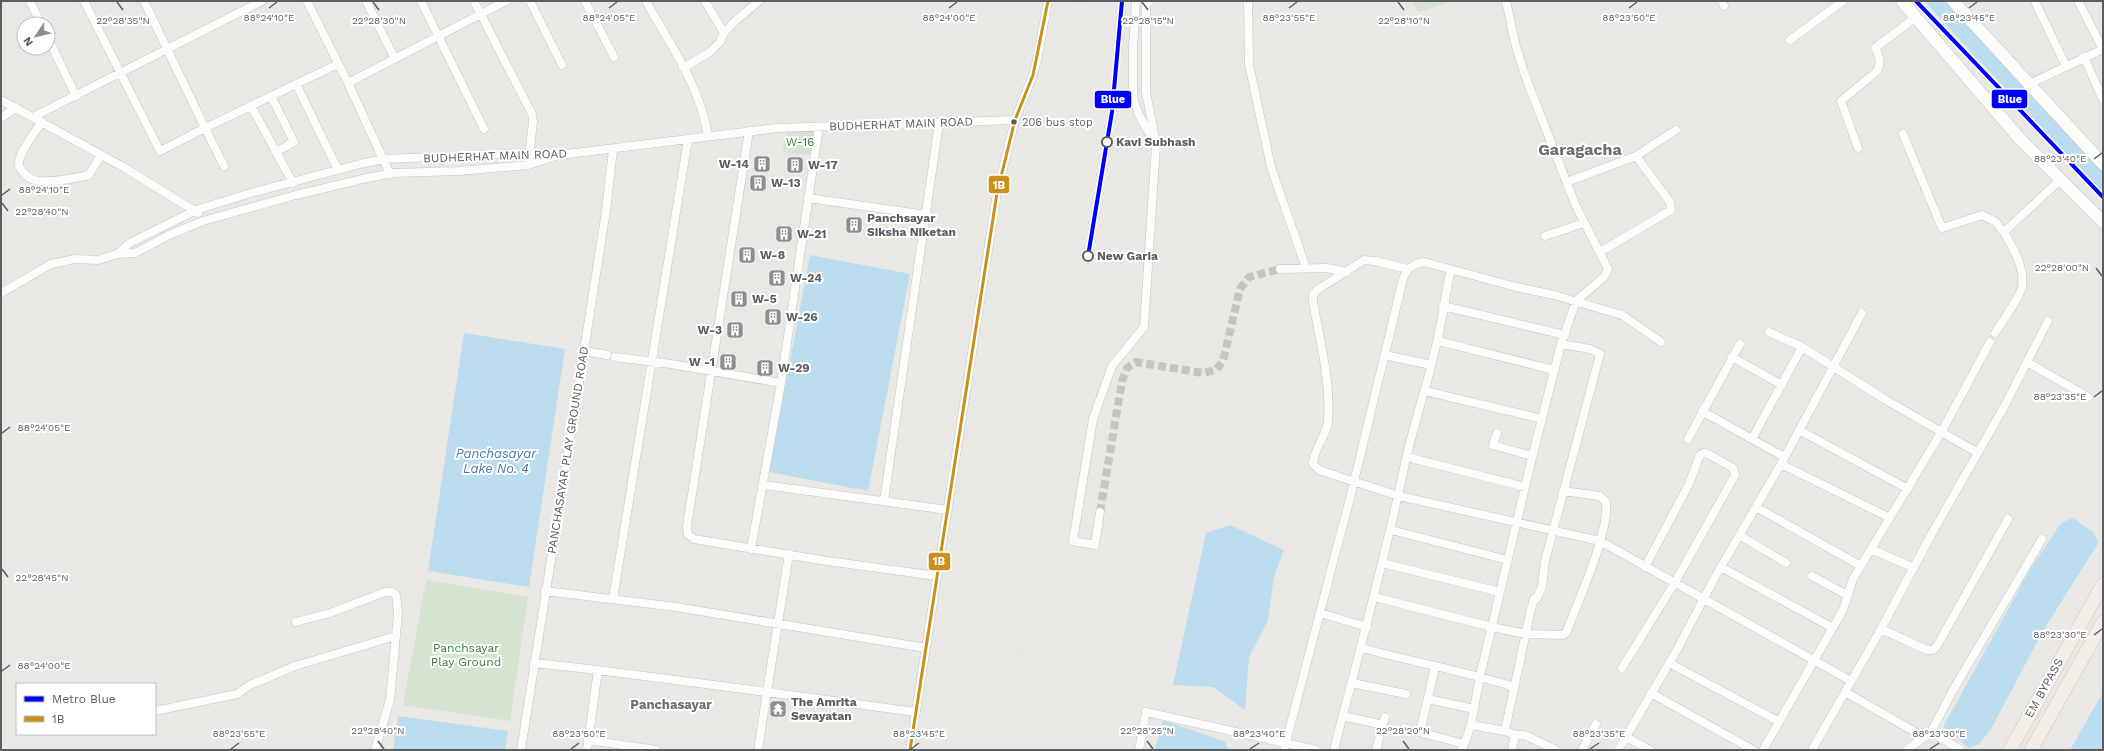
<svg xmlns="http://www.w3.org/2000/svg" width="2104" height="751" font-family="'Work Sans',sans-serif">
  <rect width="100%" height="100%" fill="#e9e8e4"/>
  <path fill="#d4e4d1" d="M1412 1H1451L1418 12Z
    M815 129 810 155 783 152 786 130Z
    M426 580 528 597 510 721 403 705Z"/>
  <path fill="#bcddef" d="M810 255 910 274 868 491 769 472Z
    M464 333 565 349 529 587 428 571Z
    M2073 518 2093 532 2099 542 2044 629 1991 729 1979 744 1970 748C1957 741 1957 733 1943 727L2031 568 2061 523Z
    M1230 525 1284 550 1274 576 1268 620 1249 657 1245 710 1213 687 1173 685 1206 533Z
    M2103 692V750H2070Z
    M398 716 508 731 505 750H393Z
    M1163 720 1226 742 1228 750H1155Z"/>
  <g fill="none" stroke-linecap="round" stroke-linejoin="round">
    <path stroke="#bcddef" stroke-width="16" d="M1935 1 2103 182"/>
    <path stroke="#c5c6c3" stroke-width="8" stroke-dasharray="8 4" stroke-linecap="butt" d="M1100 512 1122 381 1127 368 1136 362 1203 373 1216 370 1223 361 1240 289 1249 277 1280 269"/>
    <defs>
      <path id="street" d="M30 1 41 24
        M84 1 160 151 205 128 224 166
        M144 1 205 128 338 64
        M307 1 348 83 390 174
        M366 1 395 59
        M421 1 484 129
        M474 1 532 114 533 122 528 165
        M530 1 562 65
        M585 1 614 57
        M646 1C669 43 701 87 708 136
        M705 1 724 33
        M1150 1 1146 4V92L1155 138
        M1248 1 1249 64 1271 167 1306 268
        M1722 1 1724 6
        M2078 1 2103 49
        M2036 4 2066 66
        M48 38 76 96
        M1790 40 1843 1
        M2084 57 2103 100
        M683 68 710 52 720 42 724 33 733 23 759 1
        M348 83 506 1
        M296 84 338 170
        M2029 84 2103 49
        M271 96 294 142 276 152
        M1 100 125 168 198 213
        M251 106 293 183
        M33 117 262 1
        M1 118 16 107
        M42 122C35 132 20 151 19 162 18 171 31 181 40 181 53 182 76 178 89 175L101 155
        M749 131 687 526 688 534 694 539 827 561 937 576
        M1903 134 1942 228 1982 215 1996 222 2004 233
        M1858 148 1841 101 1877 71C1882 62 1879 56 1875 48L1916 17
        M1567 182 1636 156 1676 130
        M808 198 927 215
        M1545 236 1584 223
        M1600 252 1671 210 1670 202 1636 156
        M117 254 135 253 169 235 203 221 296 195 367 178 393 173 459 171 528 165 556 156
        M1280 269 1327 268 1346 272
        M1408 269 1375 261 1364 260 1317 290 1313 295V302C1320 340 1331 383 1328 421 1327 436 1313 449 1313 464L1319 470 1334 475 1399 496 1600 541 1851 681
        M1 293 51 264 75 259 98 260 117 254 130 243 196 210 251 193 360 164 384 159 528 153 559 155 777 128 1015 120
        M1443 306 1565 335
        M1769 332 1802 347 1886 400 1978 453
        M1995 333C2001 324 2021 295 2022 287 2025 267 2013 248 2004 232L2060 180
        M1438 341 1554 370
        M584 351 607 355
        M1385 355 1431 365
        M615 357 671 364 781 383
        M1732 357 1782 385
        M2027 362 2088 397
        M1425 391 1542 419
        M1702 411 1784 457
        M1799 430 1908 489
        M1497 433 1493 445 1532 456
        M1688 439 1740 344
        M1752 439 1802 347
        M1407 457 1525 487
        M1781 464 1890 518
        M764 485 948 510
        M884 501 939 123
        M1756 507 1861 566
        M1100 512 1095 545 1073 541 1093 419 1112 366 1144 327 1156 145 1139 115 1133 98V48L1136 1
        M1391 530 1508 560
        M1739 535 1786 563
        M751 549 781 383 819 127
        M1871 549 1914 568
        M789 554 767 692 916 712
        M1382 563 1500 592
        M1721 567 1833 628
        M1812 576 1847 595
        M545 591 676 607 926 648
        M1374 597 1492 627 1526 634 1563 635 1566 633C1578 601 1609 535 1606 502L1600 496 1563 491
        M613 599 688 139
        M1320 613 1367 627
        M296 622 330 613 385 592H392L396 595 398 613 390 700 375 750
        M1881 629 1927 650H1933L1937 646 2008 519
        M1362 648C1412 662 1464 671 1514 687
        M534 663 598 670
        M1669 663 1778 721
        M1622 668 1674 584 1735 475 1733 468 1708 454 1704 453 1700 455 1689 484 1645 567
        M1352 683 1406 694
        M1845 692 1924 737
        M1651 693 1753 750
        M1428 699 1474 709
        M155 711 237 694 250 685 295 666 396 636
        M1343 716 1383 725
        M1471 725 1505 731 1515 735H1525L1556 750
        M1404 728 1464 744
        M1505 731 1531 609 1534 599 1537 598 1542 587 1545 561 1600 354 1590 349 1561 344
        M1420 732 1435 667
        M1626 737 1678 648 1715 577 1781 464 1862 313
        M588 740 656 750
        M521 750 606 211 613 150
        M587 750 598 670 767 692 758 750
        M910 750 997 193 1015 120 1033 75 1038 56 1048 1
        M1139 750 1146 712 1316 750
        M1284 750 1351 494 1403 279C1407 268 1413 264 1424 262L1516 287 1554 295 1622 315 1661 342
        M1334 750C1358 656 1384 563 1404 468 1413 425 1428 384 1437 341 1443 318 1445 294 1451 270
        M1376 750 1385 717
        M1462 750 1471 725 1480 676 1531 462 1561 344 1576 301 1604 277 1608 269 1575 204 1526 78 1516 47 1506 1
        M1512 750 1515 735
        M1582 750 1596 724
        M1618 750 1626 737 1650 750
        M1763 750 1843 610 1853 579 1942 431 1990 342
        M1812 750 1881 629 1931 535 2004 407 2048 321
        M1907 750 1927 735
        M1961 750 1931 732 1952 692 2042 539"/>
      <path id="secondary" d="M1902 1 2020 139 2103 222
        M1953 1 2103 164"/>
      <path id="primary" d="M2010 750 2103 584
        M2031 750 2103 622"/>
    </defs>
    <use href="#street" stroke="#c6c6c6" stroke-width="9"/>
    <use href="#secondary" stroke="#c6c6c5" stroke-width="13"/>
    <use href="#primary" stroke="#cec6b5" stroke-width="14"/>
    <use href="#street" stroke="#fcfcfb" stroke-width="8"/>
    <use href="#secondary" stroke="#fcfcfb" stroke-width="12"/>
    <use href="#primary" stroke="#f1eee7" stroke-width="13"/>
    <path stroke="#e0e1e1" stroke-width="2.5" stroke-dasharray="1 5" stroke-linecap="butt" d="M1115 1 1116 67
      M949 750 1073 1
      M964 750 1037 332 1088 1
      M1000 750 1080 256
      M1006 750 1088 256"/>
    <defs>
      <path id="bus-1" d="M910 750 997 193 1015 120 1033 75 1048 1"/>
    </defs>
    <use href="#bus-1" stroke="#fff" stroke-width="6"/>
    <use href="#bus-1" stroke="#c8901d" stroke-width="3"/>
    <defs>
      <path id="metro-1" d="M1916 1 2103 197
        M1088 256 1112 112 1122 1"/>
    </defs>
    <use href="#metro-1" stroke="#fff" stroke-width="7"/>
    <use href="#metro-1" stroke="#00f" stroke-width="4"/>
  </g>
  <path fill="none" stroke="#5a5e61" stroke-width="1.5" d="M117 2 123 10M373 2 379 10M1142 2 1148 10M1398 2 1404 10M269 8 277 2M609 8 617 2M949 8 957 2M1289 8 1297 2M1629 8 1637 2M1969 8 1977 2M2094 159 2102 153M2 195 10 189M2 203 8 211M2096 268 2102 276M2094 397 2102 391M2 433 10 427M2 569 8 577M2094 635 2102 629M2 671 10 665M378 741 384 749M1147 741 1153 749M1403 741 1409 749M231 749 239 743M571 749 579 743M911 749 919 743M1250 749 1259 743M1590 749 1599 743M1930 749 1939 743"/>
  <defs>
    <symbol id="building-square" viewBox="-11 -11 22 22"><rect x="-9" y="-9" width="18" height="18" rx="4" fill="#8c8e8f" stroke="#fff"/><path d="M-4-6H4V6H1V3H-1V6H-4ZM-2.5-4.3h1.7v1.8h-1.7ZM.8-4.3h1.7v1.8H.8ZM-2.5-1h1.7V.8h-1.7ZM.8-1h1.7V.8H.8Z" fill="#fff"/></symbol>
    <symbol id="temple-square" viewBox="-11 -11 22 22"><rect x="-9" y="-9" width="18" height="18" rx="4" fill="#8c8e8f" stroke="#fff"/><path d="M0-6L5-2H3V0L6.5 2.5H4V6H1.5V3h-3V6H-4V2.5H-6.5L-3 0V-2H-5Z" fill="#fff"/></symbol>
  </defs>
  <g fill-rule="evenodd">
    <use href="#building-square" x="752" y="154" width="20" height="20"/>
    <use href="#building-square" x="785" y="155" width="20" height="20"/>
    <use href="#building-square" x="748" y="173" width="20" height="20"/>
    <use href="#building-square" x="844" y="215" width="20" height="20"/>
    <use href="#building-square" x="774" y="224" width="20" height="20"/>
    <use href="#building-square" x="737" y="245" width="20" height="20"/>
    <use href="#building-square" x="767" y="268" width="20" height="20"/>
    <use href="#building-square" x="729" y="289" width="20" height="20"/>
    <use href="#building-square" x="763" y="307" width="20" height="20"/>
    <use href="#building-square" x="725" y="320" width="20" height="20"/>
    <use href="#building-square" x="718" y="352" width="20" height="20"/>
    <use href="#building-square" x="755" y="358" width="20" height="20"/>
    <use href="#temple-square" x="768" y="699" width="20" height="20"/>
  </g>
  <circle fill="#5a5e61" stroke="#fff" stroke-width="1.5" cx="1014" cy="122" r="3.5"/>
  <g fill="#fff" stroke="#5a5e61" stroke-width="2">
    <circle cx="1107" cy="142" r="5"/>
    <circle cx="1088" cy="256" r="5"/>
  </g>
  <g text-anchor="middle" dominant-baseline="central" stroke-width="4" stroke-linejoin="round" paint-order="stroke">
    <g font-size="11" fill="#5a5e61" stroke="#fff" text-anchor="start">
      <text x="1022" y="122">206 bus stop</text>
    </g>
    <g font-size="12" fill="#5a5e61" stroke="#fff">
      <text transform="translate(901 124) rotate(-2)">BUDHERHAT MAIN ROAD</text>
      <text transform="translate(495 156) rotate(-2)">BUDHERHAT MAIN ROAD</text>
      <text transform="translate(568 450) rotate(-81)">PANCHASAYAR PLAY GROUND ROAD</text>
      <text transform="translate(2044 688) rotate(-61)">EM BYPASS</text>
    </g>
    <g font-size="12" fill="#3f7d3e" stroke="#fff">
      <text x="800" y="142">W-16</text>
      <text x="466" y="648">Panchsayar<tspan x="466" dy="14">Play Ground</tspan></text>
    </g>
    <g font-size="12" font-weight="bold" fill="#5a5e61" stroke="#fff" text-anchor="start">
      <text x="1116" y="142">Kavi Subhash</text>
      <text x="1097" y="256">New Garia</text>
    </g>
    <g font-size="12" font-weight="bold" fill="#5a5e61" stroke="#fff" text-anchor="start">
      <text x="749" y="164" text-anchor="end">W-14</text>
      <text x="808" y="165">W-17</text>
      <text x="771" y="183">W-13</text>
      <text x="867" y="218">Panchsayar<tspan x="867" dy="14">Siksha Niketan</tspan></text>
      <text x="797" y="234">W-21</text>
      <text x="760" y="255">W-8</text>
      <text x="790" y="278">W-24</text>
      <text x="752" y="299">W-5</text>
      <text x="786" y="317">W-26</text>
      <text x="722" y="330" text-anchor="end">W-3</text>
      <text x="715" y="362" text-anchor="end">W -1</text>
      <text x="778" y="368">W-29</text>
      <text x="791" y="702">The Amrita<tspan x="791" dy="14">Sevayatan</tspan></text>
    </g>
    <g font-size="13" font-style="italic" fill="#497ba4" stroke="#fff">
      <text x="496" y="453">Panchasayar<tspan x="496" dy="15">Lake No. 4</tspan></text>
    </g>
    <g font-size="13" font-weight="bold" fill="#6b7073" stroke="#fff">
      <text x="671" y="704">Panchasayar</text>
    </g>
    <g font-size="16" font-weight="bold" fill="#6b7073" stroke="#fff">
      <text x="1580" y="149">Garagacha</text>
    </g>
  </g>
  <g font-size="10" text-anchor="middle" fill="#5a5e61" stroke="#fff" stroke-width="4" stroke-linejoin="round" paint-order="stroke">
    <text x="1629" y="21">88°23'50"E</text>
    <text x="1969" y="21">88°23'45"E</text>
    <text x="269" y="21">88°24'10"E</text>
    <text x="609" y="21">88°24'05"E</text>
    <text x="949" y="21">88°24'00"E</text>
    <text x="1289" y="21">88°23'55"E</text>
    <text x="123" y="24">22°28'35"N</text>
    <text x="379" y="24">22°28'30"N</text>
    <text x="1148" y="24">22°28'15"N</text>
    <text x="1404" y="24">22°28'10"N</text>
    <text x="2060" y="162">88°23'40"E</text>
    <text x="44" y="193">88°24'10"E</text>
    <text x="42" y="215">22°28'40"N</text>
    <text x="2062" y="271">22°28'00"N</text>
    <text x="2060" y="400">88°23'35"E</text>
    <text x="44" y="431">88°24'05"E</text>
    <text x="42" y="581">22°28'45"N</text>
    <text x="2060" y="638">88°23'30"E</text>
    <text x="44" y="669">88°24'00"E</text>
    <text x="378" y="734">22°28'40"N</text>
    <text x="1147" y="734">22°28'25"N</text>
    <text x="1403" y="734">22°28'20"N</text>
    <text x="239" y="737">88°23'55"E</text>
    <text x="579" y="737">88°23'50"E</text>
    <text x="919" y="737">88°23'45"E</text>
    <text x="1259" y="737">88°23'40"E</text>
    <text x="1599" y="737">88°23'35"E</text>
    <text x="1939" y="737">88°23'30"E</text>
  </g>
  <g stroke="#fff" stroke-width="1.5">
    <rect x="1991" y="89" width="37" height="20" rx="4" fill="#00f"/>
    <rect x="1094" y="90" width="38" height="19" rx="4" fill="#00f"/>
    <rect x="988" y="175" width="22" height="19" rx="4" fill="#c8901d"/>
    <rect x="928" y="552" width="23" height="19" rx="4" fill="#c8901d"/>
  </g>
  <g font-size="11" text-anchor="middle" font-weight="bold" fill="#fff">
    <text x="2010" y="103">Blue</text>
    <text x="1113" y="103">Blue</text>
    <text x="999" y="189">1B</text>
    <text x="939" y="565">1B</text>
  </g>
  <rect width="2104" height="751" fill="none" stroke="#5a5e61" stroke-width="4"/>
  <rect x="16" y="683" width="140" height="52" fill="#ffffff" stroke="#bdbfc0"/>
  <rect x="24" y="696" width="20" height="6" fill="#0000ff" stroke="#bdbfc0"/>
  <text x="52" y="703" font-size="12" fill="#5a5e61">Metro Blue</text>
  <rect x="24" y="716" width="20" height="6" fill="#c8901d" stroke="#bdbfc0"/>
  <text x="52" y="723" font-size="12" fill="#5a5e61">1B</text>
  <g transform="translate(36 36) rotate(235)"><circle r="19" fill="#ffffff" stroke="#bdbfc0"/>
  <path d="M0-3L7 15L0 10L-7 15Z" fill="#8c8e8f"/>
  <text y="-6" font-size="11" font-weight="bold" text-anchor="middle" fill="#5a5e61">N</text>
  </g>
</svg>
